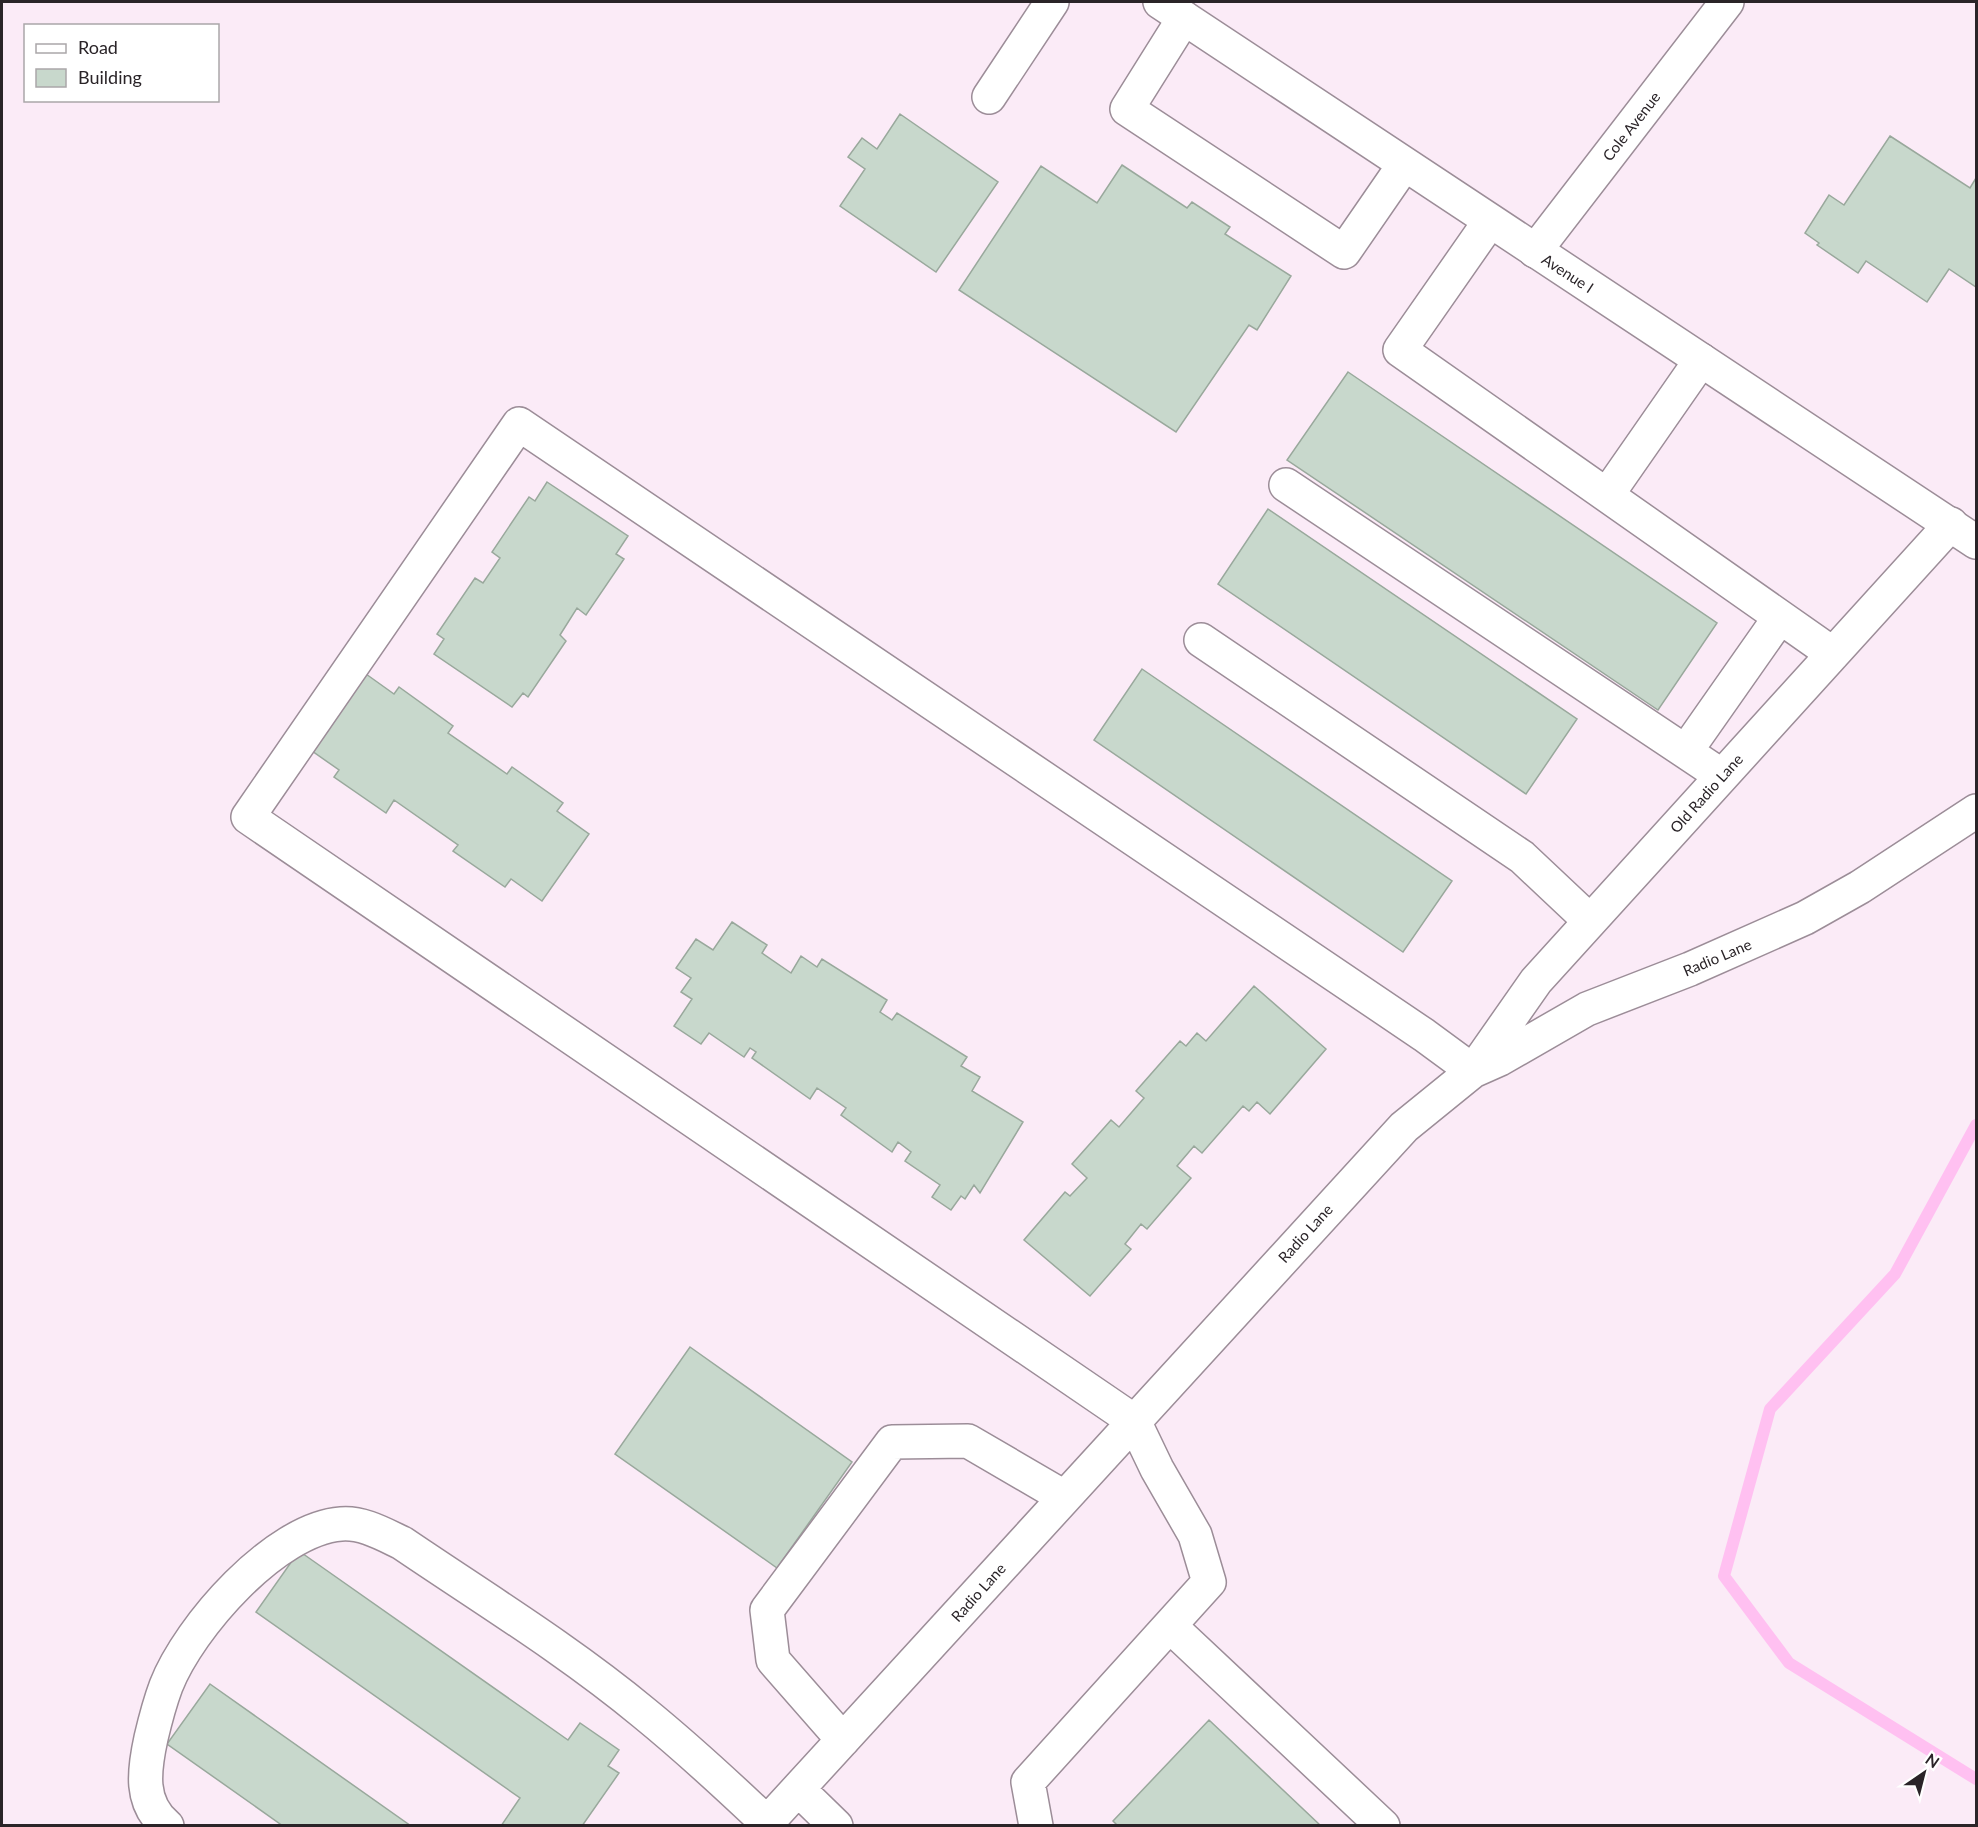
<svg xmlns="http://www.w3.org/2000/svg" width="1978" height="1827" font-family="Lato,sans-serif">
  <rect width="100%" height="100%" fill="#fbebf7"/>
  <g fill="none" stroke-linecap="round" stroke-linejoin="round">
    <path stroke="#ffc0f1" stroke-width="12" d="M1976 1125 1895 1274 1770 1409 1724 1576 1789 1663 1976 1779"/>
  </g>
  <path fill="#c8d8cc" stroke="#99a89c" stroke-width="1.5" d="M900 114 998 182 936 272 840 206 865 169 848 157 862 138 877 149Z
    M1890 136 1970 188 1976 178V287L1949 269 1927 302 1866 261 1858 273 1817 245 1819 243 1805 233 1829 195 1844 205Z
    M1122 165 1187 208 1192 202 1230 227 1225 234 1291 276 1257 330 1249 325 1176 432 959 290 1041 166 1097 203Z
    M1348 372 1717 623 1658 710 1287 460Z
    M547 482 628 536 616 554 624 559 586 615 577 608 560 635 566 641 528 697 523 693 512 707 434 654 444 639 437 634 475 578 483 583 500 558 492 552 529 497 535 501Z
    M1268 509 1577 719 1526 794 1218 584Z
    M359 669 394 694 399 687 453 726 448 733 507 774 512 767 563 803 557 811 589 834 542 901 511 879 505 887 453 851 458 845 394 800 386 813 334 777 339 770 305 746Z
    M1142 669 1452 881 1403 952 1094 740Z
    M732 922 767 945 762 953 791 973 801 956 817 967 822 959 887 1000 880 1012 892 1020 897 1013 967 1057 961 1066 980 1077 972 1091 1023 1122 980 1193 974 1185 965 1199 961 1196 951 1210 932 1197 940 1185 905 1161 911 1152 898 1142 892 1152 841 1115 846 1108 817 1088 810 1099 752 1058 756 1052 750 1048 744 1057 709 1033 701 1044 674 1026 692 999 681 992 691 978 676 968 696 939 713 950Z
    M1254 986 1326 1049 1270 1114 1257 1102 1249 1111 1243 1106 1202 1153 1194 1146 1177 1166 1191 1178 1147 1229 1141 1224 1125 1244 1131 1249 1090 1296 1024 1240 1065 1192 1070 1196 1087 1178 1072 1164 1111 1120 1119 1127 1144 1098 1136 1091 1180 1041 1186 1046 1197 1033 1206 1041Z
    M690 1347 852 1462 777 1568 615 1454Z
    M299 1551 568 1740 580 1723 619 1750 608 1766 619 1773 582 1826H501L520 1798 256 1612Z
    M210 1684 411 1826H283L167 1744Z
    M1209 1720 1321 1826H1118L1113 1821Z"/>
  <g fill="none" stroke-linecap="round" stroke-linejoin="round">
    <defs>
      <path id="minor" d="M1184 18 1127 109 1344 252 1404 165
        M989 97 1052 2
        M1490 221 1400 350 1833 654
        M1535 251 1727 2
        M1286 485 1722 776
        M1607 495 1701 360
        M1201 640 1522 857 1590 921
        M1686 751 1780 617
        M1170 1626 1383 1826
        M843 1740 773 1660 767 1610 892 1442 968 1441 1064 1497
        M798 1789 836 1826
        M167 1826C139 1803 144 1770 151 1738 155 1721 160 1702 166 1686 189 1627 275 1529 341 1524 362 1522 383 1534 402 1543 483 1598 568 1650 644 1713 687 1748 727 1785 767 1823
        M764 1826 1404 1127 1473 1071 1500 1059 1587 1009 1690 969 1805 918 1860 887 1976 811
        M1036 1826 1028 1782 1209 1582 1195 1535 1157 1469 1134 1421 248 817 519 424 1424 1035 1473 1071 1536 981 1951 524"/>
      <path id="major" d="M1160 2 1976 542"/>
    </defs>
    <use href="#minor" stroke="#9c8d98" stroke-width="36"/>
    <use href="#major" stroke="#9c8d98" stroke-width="36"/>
    <use href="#minor" stroke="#fff" stroke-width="33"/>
    <use href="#major" stroke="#fff" stroke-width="33"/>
  </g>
  <g text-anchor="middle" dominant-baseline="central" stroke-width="4.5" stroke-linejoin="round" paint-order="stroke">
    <g font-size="15" fill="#2a2428" stroke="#fff">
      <text transform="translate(1631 126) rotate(-52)">Cole Avenue</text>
      <text transform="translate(1568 273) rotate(33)">Avenue I</text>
      <text transform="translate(1706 793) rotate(-48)">Old Radio Lane</text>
      <text transform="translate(1717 957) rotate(-23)">Radio Lane</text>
      <text transform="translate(1305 1233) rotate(-48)">Radio Lane</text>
      <text transform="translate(978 1592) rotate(-48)">Radio Lane</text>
    </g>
  </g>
  <rect width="1978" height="1827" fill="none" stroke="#2a2428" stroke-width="6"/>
  <rect x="24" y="24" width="195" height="78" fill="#ffffff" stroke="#aaa7a9" stroke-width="1.5"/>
  <rect x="36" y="44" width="30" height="9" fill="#ffffff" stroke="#aaa7a9" stroke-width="1.5"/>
  <text x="78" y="54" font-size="18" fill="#2a2428">Road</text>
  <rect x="36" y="69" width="30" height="18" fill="#c8d8cc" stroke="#aaa7a9" stroke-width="1.5"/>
  <text x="78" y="84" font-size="18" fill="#2a2428">Building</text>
  <g transform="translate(1924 1773) rotate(35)" stroke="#ffffff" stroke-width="4.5" paint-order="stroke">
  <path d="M0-4.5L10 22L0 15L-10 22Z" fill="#2a2428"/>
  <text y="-9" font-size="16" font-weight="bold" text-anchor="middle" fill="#2a2428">N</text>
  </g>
</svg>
